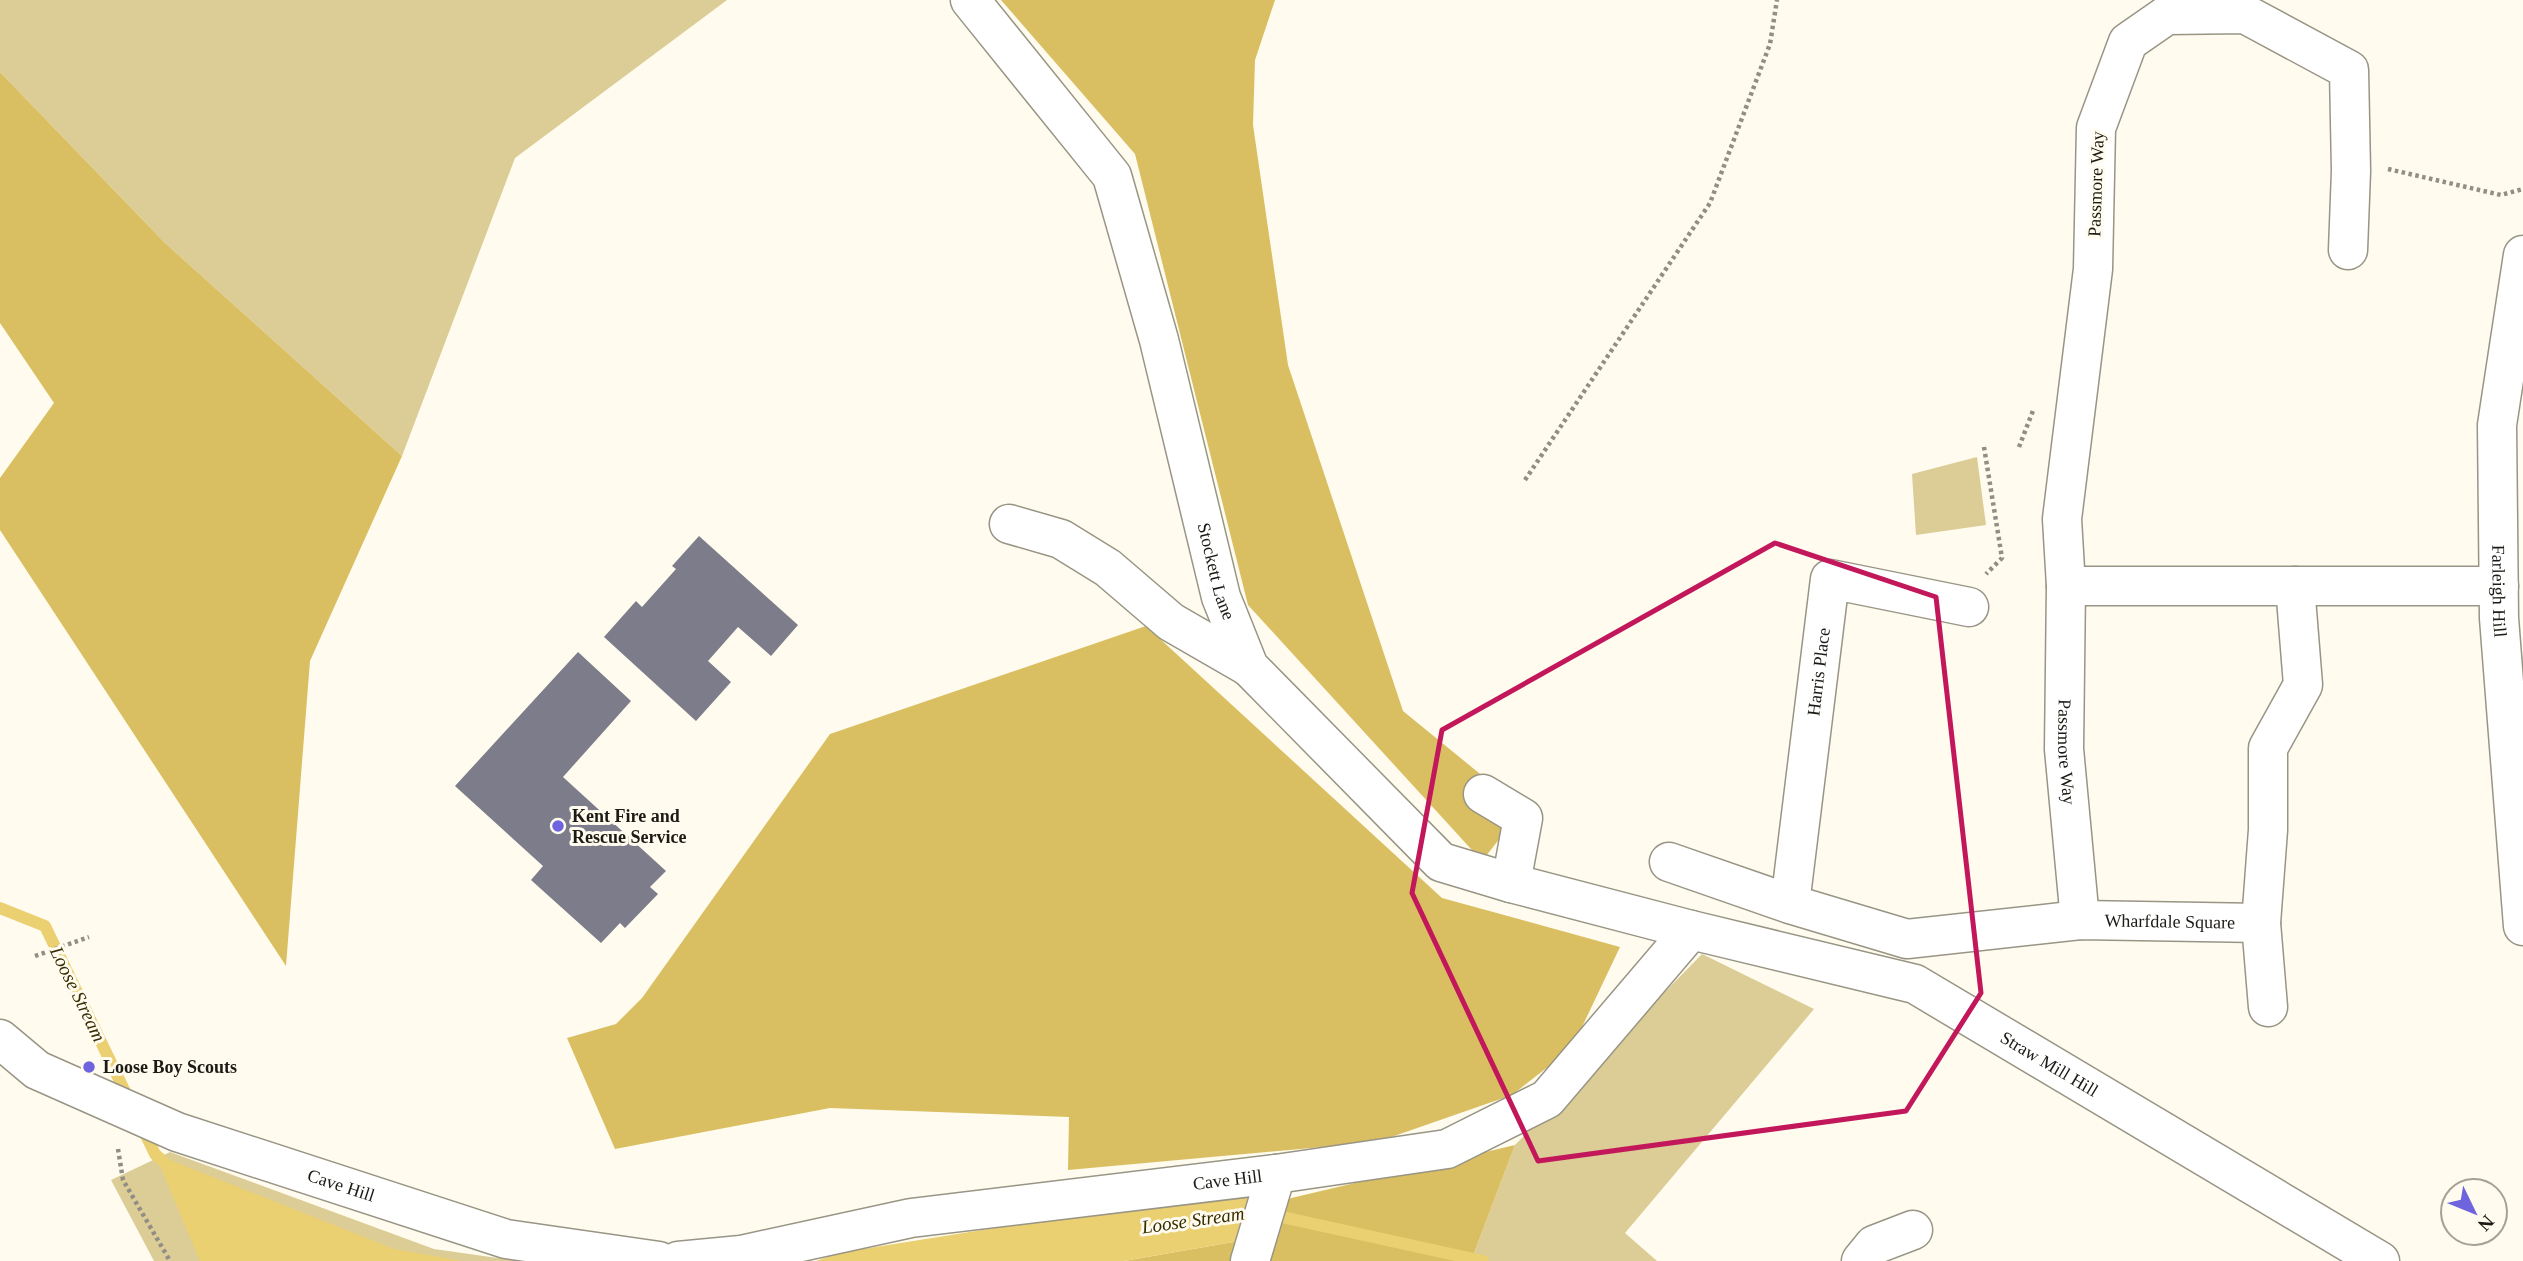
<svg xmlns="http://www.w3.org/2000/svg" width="2523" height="1261" font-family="Georgia,serif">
  <rect width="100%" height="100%" fill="#fffbee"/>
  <path fill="#dccc95" d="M0 0H727L515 158 402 456 165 243 0 72Z
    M1977 457 1986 525 1916 535 1912 474Z
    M1702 954 1814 1009 1625 1233 1657 1261H1471L1515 1145Z
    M170 1152 434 1249 518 1261H154L111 1180Z"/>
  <path fill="#d9bf61" d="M1001 0H1275L1255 60 1253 125 1288 365 1403 711 1523 809 1482 861 1248 605 1135 154Z
    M0 72 165 243 402 456 310 661 286 966 0 530V478L54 403 0 323Z
    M1146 626 1442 898 1620 947 1572 1048 1512 1095 1377 1142 1068 1170 1069 1117 830 1108 615 1149 567 1038 616 1024 642 998 830 734Z
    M1515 1145 1471 1261H1124L1245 1240 1283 1200Z"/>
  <path fill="#ebd072" d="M155 1154 394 1249 462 1261H200Z
    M1258 1186 1245 1240 1124 1261H816L838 1253Z"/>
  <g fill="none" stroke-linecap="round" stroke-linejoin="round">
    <path stroke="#ebd072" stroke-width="12" d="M0 908 45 926 129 1100
      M141 1125 155 1154 167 1165
      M1268 1214 1483 1261"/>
  </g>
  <path fill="#7c7c8b" d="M699 536 798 625 771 656 738 627 708 661 731 682 696 721 604 637 636 601 642 607 676 569 672 566Z
    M578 652 631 701 563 777 666 871 650 887 658 894 625 928 620 923 601 943 531 880 543 866 455 786Z"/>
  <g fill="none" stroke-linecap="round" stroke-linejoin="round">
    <defs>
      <g id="minor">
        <path id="s1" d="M970 0 1112 176 1159 340 1221 597 1249 667 1441 862 1511 883 1691 930 1915 984 2380 1261"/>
        <path d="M2348 250 2351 171 2349 70 2245 14 2167 15 2128 42 2096 128 2093 269 2062 519 2066 586H2499"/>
        <path d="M1009 524 1061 539 1108 568 1171 622 1249 667"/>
        <path id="s2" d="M2066 586 2064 749 2080 920"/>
        <path d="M1483 794 1523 818 1511 883"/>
        <path id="s3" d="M1669 862 1790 904 1907 939 2080 920 2261 923"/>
        <path id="s4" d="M1790 904 1830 579 1969 607"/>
        <path d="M2268 1007 2261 923 2268 830V748L2303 685 2295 586"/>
        <path id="s5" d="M0 1039 37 1070 177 1132 506 1239 659 1261"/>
        <path id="s6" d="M678 1261 741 1255 911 1218 1276 1174 1447 1149 1547 1099 1691 930"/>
        <path d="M1250 1261 1276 1174"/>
        <path d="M1861 1261 1874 1245 1913 1230"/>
      </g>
      <g id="major">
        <path id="s7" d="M2523 255 2497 425 2499 618 2523 926"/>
      </g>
    </defs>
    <use href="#minor" stroke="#999585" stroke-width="41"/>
    <use href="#major" stroke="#999585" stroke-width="41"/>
    <path stroke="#918e85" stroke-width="4.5" stroke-dasharray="3.5 3.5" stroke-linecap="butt" d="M2388 169 2501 195 2523 189
      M1984 447 2002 558 1986 574
      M2019 447 2034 408
      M1525 480 1710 203 1770 44 1777 0
      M35 956 89 937
      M118 1149 123 1180 170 1261"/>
    <use href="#minor" stroke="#fff" stroke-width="38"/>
    <use href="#major" stroke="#fff" stroke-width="38"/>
  </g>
  <path fill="none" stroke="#c2185b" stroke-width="5" stroke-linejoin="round" d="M1775 543 1936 597 1981 993 1906 1111 1538 1161 1412 893 1442 730Z"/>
  <g fill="#6e64de" stroke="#fffbee" stroke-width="2.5">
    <circle cx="558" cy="826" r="7"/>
    <circle cx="89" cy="1067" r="7"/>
  </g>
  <g text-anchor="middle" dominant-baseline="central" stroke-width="6" stroke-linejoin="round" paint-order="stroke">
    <g font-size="18" fill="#1b1a14" stroke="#fffbee">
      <text transform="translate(2096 184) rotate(-88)">Passmore Way</text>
      <text stroke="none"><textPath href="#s1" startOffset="635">Stockett Lane</textPath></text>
      <text stroke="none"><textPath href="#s7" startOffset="338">Farleigh Hill</textPath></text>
      <text stroke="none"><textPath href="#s4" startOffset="234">Harris Place</textPath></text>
      <text stroke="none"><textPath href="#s2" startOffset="166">Passmore Way</textPath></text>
      <text stroke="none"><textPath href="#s3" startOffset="514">Wharfdale Square</textPath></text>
      <text stroke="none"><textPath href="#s1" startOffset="1656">Straw Mill Hill</textPath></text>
      <text stroke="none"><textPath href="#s6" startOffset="556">Cave Hill</textPath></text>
      <text stroke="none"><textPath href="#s5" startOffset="374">Cave Hill</textPath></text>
    </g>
    <g font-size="18" font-weight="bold" fill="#1b1a14" stroke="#fffbee" text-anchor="start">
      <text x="572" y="816">Kent Fire and<tspan x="572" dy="21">Rescue Service</tspan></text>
      <text x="103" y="1067">Loose Boy Scouts</text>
    </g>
    <g font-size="19" font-style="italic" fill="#362b01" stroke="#fffbee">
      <text transform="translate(78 994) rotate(64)">Loose Stream</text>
      <text transform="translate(1193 1220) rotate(-8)">Loose Stream</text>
    </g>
  </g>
  <g transform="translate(2474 1212) rotate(133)"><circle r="33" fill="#fffbee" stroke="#a4a197" stroke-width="2"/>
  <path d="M0-5L12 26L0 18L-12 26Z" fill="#6e64de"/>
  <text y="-10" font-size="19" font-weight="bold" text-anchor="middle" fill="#1b1a14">N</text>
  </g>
</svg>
